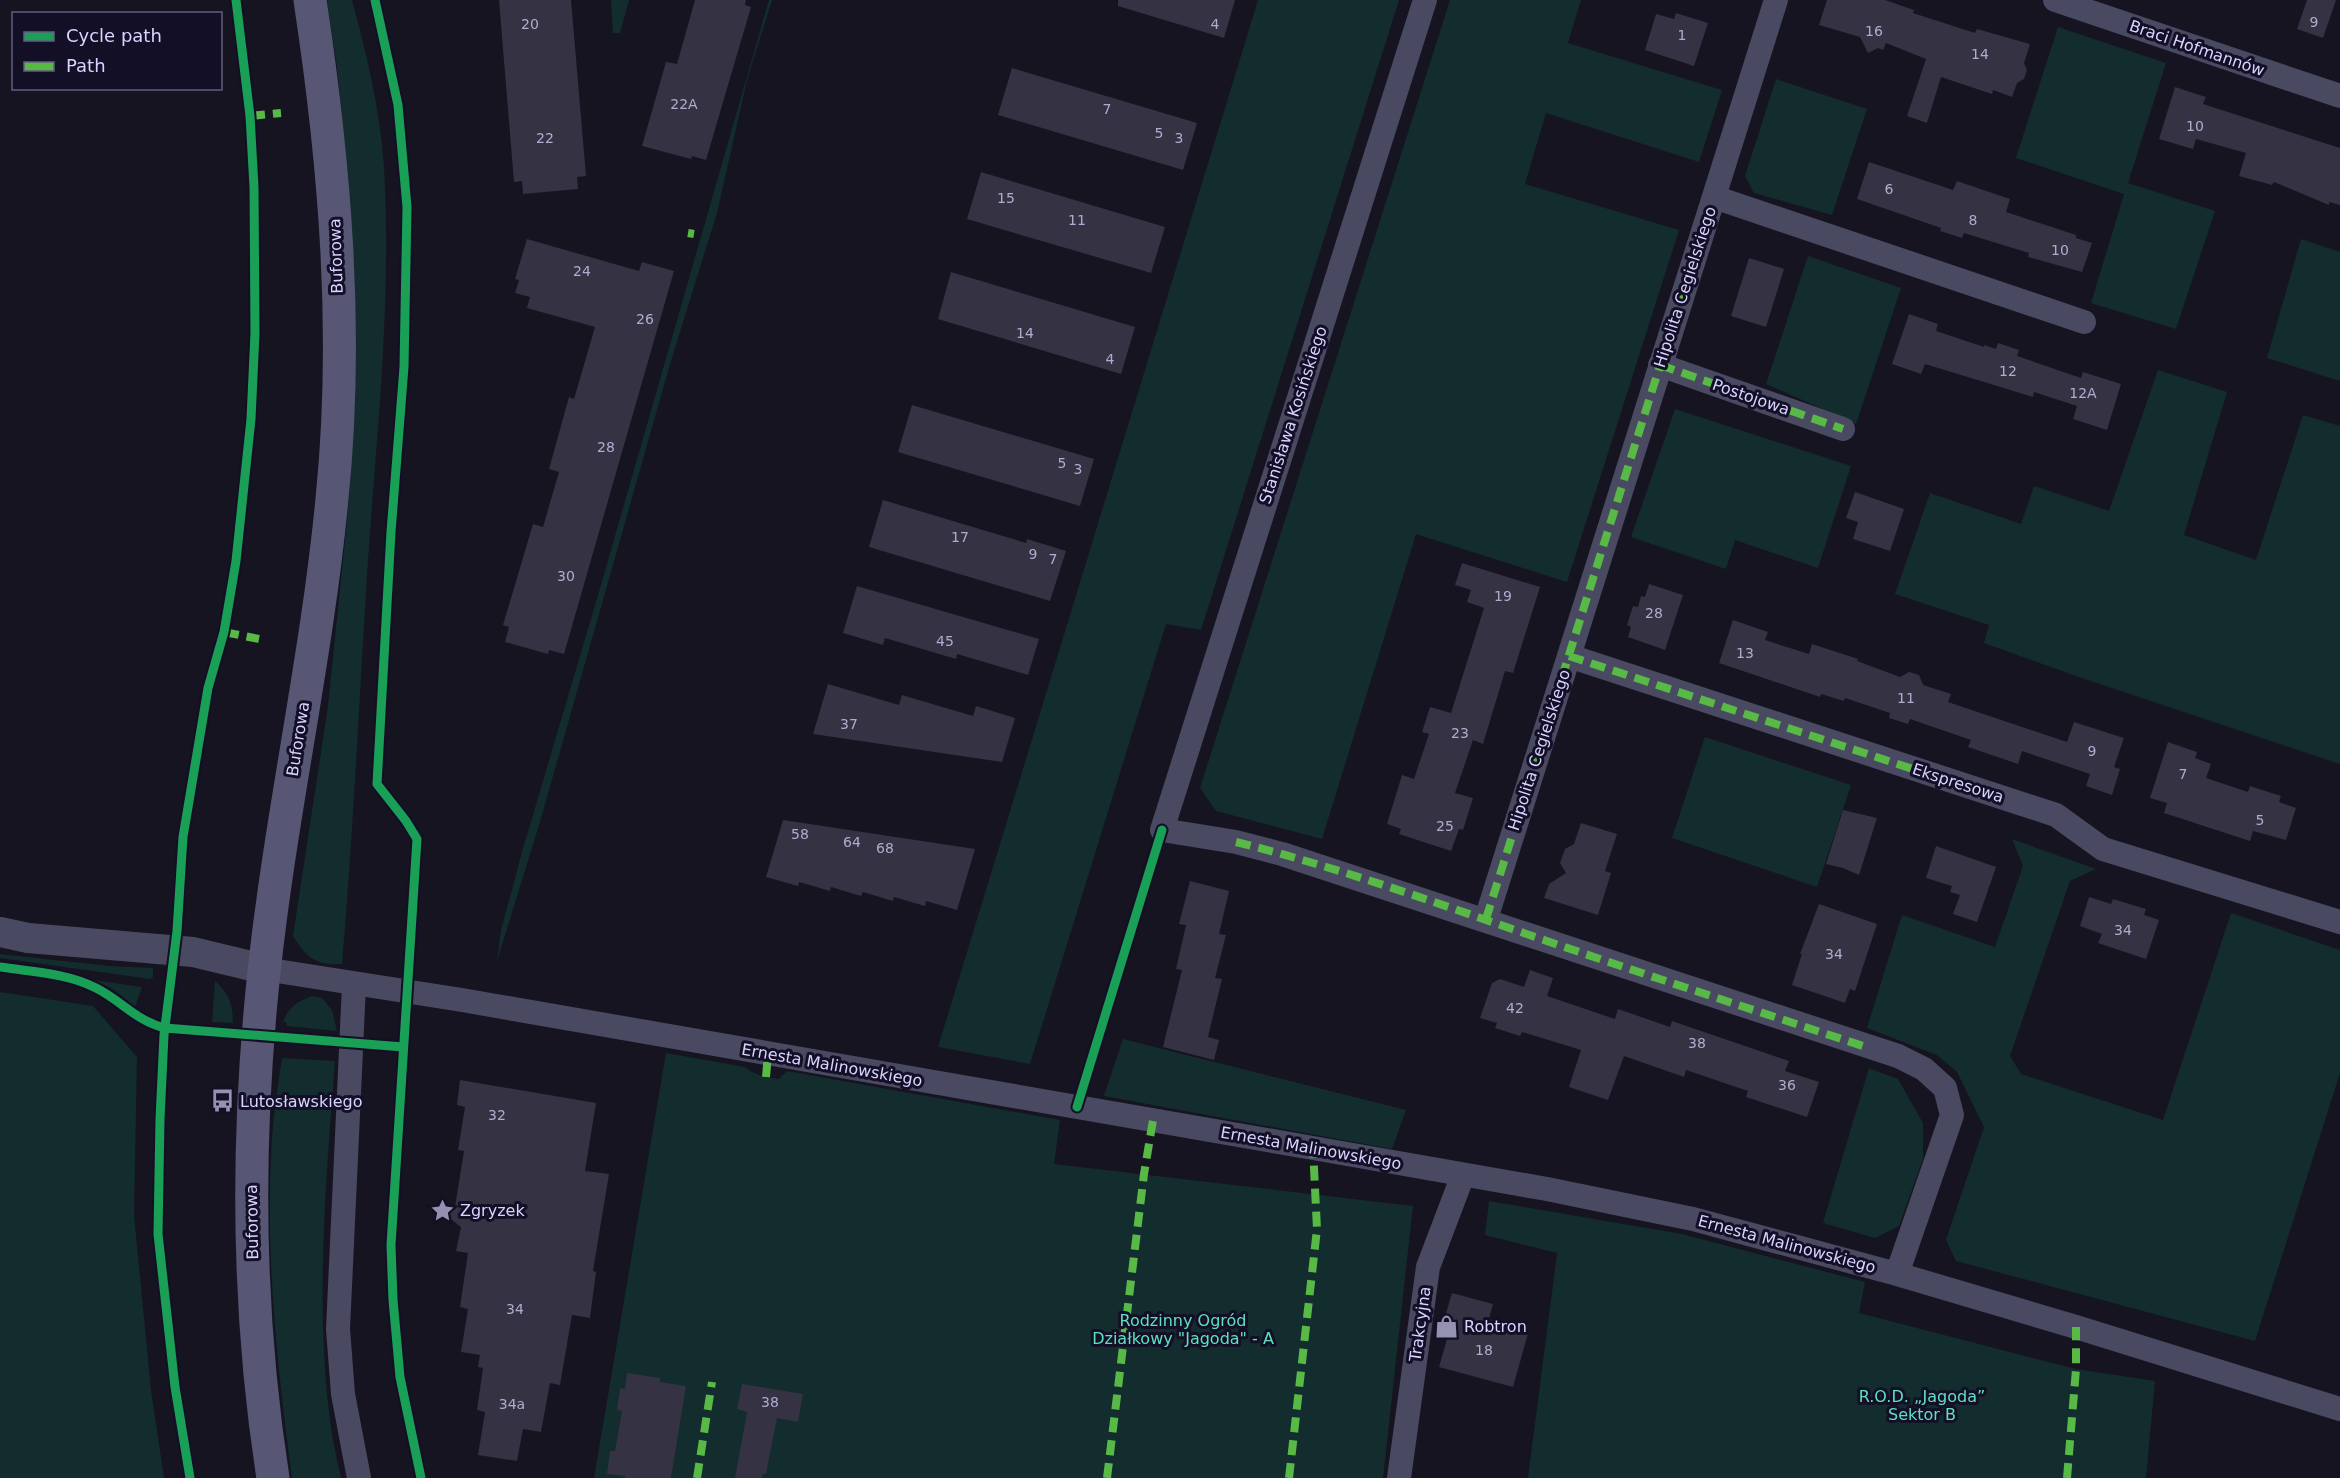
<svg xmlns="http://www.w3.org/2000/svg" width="2340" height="1478" font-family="'DejaVu Sans',sans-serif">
  <rect width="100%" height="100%" fill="#161421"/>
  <path fill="#132c2d" d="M327 0H352C367 55 380 110 384 167 392 303 376 440 367 575 359 705 353 835 342 964 315 966 306 957 293 936L328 706 349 501 355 392 354 276 348 174 337 67Z
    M611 0H629L620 33H613Z
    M769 0H772L747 80 717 213 670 364 540 822 497 961 501 930 522 852 598 595Z
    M1258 0H1399L1201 630 1166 624 1030 1064 938 1047Z
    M1450 0H1581L1568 43 1722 90 1699 162 1546 113 1525 184 1679 230 1567 582 1416 534 1322 839 1216 811 1200 788Z
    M2058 27 2166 63 2128 183 2215 211 2176 329 2091 303 2124 194 2016 158Z
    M1776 79 1867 109 1832 215 1754 193 1745 176Z
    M2301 239 2340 252V381L2267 358Z
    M1808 256 1901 288 1856 424 1766 384Z
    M2158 370 2227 392 2184 535 2256 560 2303 415 2340 426V764L2070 674 1984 643 1989 625 1895 594 1930 493 2021 524 2034 486 2109 511Z
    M1675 409 1851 466 1818 568 1735 540 1726 569 1631 537Z
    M1705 737 1851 785 1817 887 1672 838Z
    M2012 839 2096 869 2070 881 2010 1056 2021 1074 2163 1120 2231 913 2340 950V1073L2255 1341 1956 1261 1946 1240 1984 1127 1957 1072 1937 1055 1867 1028 1902 915 1995 947 2023 866Z
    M0 954 109 966 153 968V977L150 979 0 958Z
    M93 980 142 987 135 1007 113 989Z
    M215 981C229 993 233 1005 233 1023L212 1022Z
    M0 992 93 1006 137 1057 134 1215 151 1390 164 1478H0Z
    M312 996 322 998 332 1010 337 1031 287 1026 286 1022H283C289 1006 297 1002 312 996Z
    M1123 1039 1406 1110 1392 1149 1104 1096Z
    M666 1053 745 1067C756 1076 766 1077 779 1079L787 1071 1060 1120 1054 1164 1413 1206 1383 1478H594Z
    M282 1058 335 1061C326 1181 315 1301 330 1420 332 1439 337 1459 341 1478H292C278 1373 266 1264 271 1158 272 1124 277 1091 282 1058Z
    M1869 1068 1898 1079 1923 1123V1159L1899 1226 1875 1238 1823 1223Z
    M1489 1201 1682 1234 1865 1282 1859 1313 2076 1369 2155 1381 2146 1478H1528L1557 1253 1485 1235Z"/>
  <path fill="#343243" d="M499 0H571L586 176 577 177 578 189 523 194 522 181 514 182Z
    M695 0H746L745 5 751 7 706 160 692 156 691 159 642 146 666 62 677 64Z
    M1118 0H1235L1224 38 1118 6Z
    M1827 0H1885L1914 10 1913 13 1975 33 1977 29 2030 44 2024 63 2027 70 2024 79 2017 83 2012 97 1993 90 1992 94 1941 77 1927 123 1907 116 1926 59 1886 43 1883 50 1878 48 1868 53 1860 37 1819 25Z
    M2307 0H2336L2323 38 2297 29Z
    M1676 13 1708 23 1694 66 1645 50 1656 14 1674 19Z
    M1012 68 1197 123 1183 170 998 115Z
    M2175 87 2206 97 2203 104 2340 148V205L2329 202V205L2274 182 2272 185 2239 176 2246 153 2196 139 2193 149 2159 139Z
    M1869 162 1953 190 1957 181 2010 199 2006 212 2076 235V238L2092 243 2082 272 2028 257 2029 253 1964 233 1962 238 1940 231 1941 228 1857 199Z
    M981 172 1165 227 1151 273 967 219Z
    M527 239 639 271 642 262 674 271 564 654 549 650 548 654 505 642 509 627 503 625 533 524 543 527 559 472 549 469 569 397 574 399 595 327 527 308 530 297 515 293 519 280 515 279Z
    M1749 258 1784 269 1766 327 1731 316Z
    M951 272 1135 327 1121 374 938 319Z
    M1909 314 1938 324 1936 331 1984 347V345L1996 349 1998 343 2019 350 2017 356 2081 378 2083 372 2121 384 2107 430 2073 419 2077 406 2034 392 2033 397 1925 364 1921 374 1892 364Z
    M912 405 1094 459 1080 506 898 452Z
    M1855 492 1904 509 1890 551 1853 539 1858 522 1846 518Z
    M883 500 1026 543 1027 539 1066 551 1050 601 869 547Z
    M1462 563 1540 587 1513 673 1505 671 1483 744 1473 740 1455 793 1473 798 1463 830 1459 829 1451 851 1399 834 1401 829 1387 824 1402 775 1414 779 1429 734 1422 732 1430 707 1451 713 1484 608 1467 602 1471 590 1455 585Z
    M1649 584 1683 595 1665 650 1628 637 1631 627 1627 625 1633 606 1638 607 1641 596 1645 597Z
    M857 586 1039 639 1028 675 957 654 956 659 885 638 883 645 843 633Z
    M1733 620 1768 632 1765 640 1809 654 1812 644 1858 659 1857 661 1900 677 1909 672 1919 675 1923 685 1951 694 1948 702 2067 742 2074 722 2124 738 2114 767 2120 769 2112 795 2086 786 2090 774 2022 751 2018 764 1968 747 1971 740 1910 719 1908 724 1889 718 1890 713 1845 698 1844 701 1821 694 1820 697 1719 663Z
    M828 684 899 705 902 695 973 716 976 706 1015 718 1002 762 813 734Z
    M2168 742 2197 752 2195 758 2211 764 2206 778 2248 792 2250 786 2281 796 2279 802 2296 808 2286 840 2253 831 2250 841 2164 813 2167 803 2150 798Z
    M1843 810 1877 818 1859 875 1843 868 1826 864Z
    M783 820 975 849 957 910 926 901 925 906 894 897 893 901 863 892 861 896 831 887 830 891 799 882 798 886 766 877Z
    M1581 823 1617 834 1605 871 1611 873 1598 915 1544 898 1549 884 1566 873 1560 863 1565 849 1574 844Z
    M1936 846 1996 867 1977 922 1953 914 1960 895 1950 892 1952 886 1926 878Z
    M1190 881 1229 891 1219 934 1226 935 1215 978 1222 979 1208 1037 1219 1040 1214 1060 1163 1047 1182 970 1176 969 1186 925 1179 924Z
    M2089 897 2111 904 2113 899 2146 909 2144 915 2159 920 2146 959 2098 943 2102 934 2080 926Z
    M1819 904 1877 924 1855 991 1850 989 1845 1003 1792 985 1802 954H1800Z
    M1530 970 1553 978 1547 996 1615 1019 1618 1009 1670 1027 1672 1021 1789 1061 1785 1071 1819 1082 1807 1117 1746 1097 1748 1091 1686 1070 1684 1077 1624 1056 1608 1100 1569 1087 1581 1050 1522 1032 1520 1036 1495 1028 1497 1023 1480 1018 1492 983 1500 979 1524 987Z
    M460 1080 596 1103 585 1171 609 1174 593 1271 596 1272 590 1318 572 1315 560 1385 550 1383 541 1432 523 1429 517 1461 478 1455 485 1412 477 1410 483 1368 478 1367 480 1355 461 1352 468 1309 460 1307 468 1253 456 1251 461 1227 443 1213 455 1207 464 1151 458 1150 465 1107 457 1105Z
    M1452 1293 1493 1304 1489 1319 1529 1330 1513 1387 1439 1367 1449 1332 1441 1330Z
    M627 1373 660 1378V1382L686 1386 671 1478H625V1476L607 1474 610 1451H615L622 1411 617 1410 620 1388 625 1389Z
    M742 1384 803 1394 798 1422 777 1418 766 1474H763L762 1478H735L747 1412 737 1409Z"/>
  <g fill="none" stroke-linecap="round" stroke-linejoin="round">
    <path stroke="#4a4962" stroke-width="24" d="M1425 0 1162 830 1236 842 1282 854 1898 1056 1924 1069 1945 1088 1952 1115 1897 1274
      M2055 0 2340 96
      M1714 197 2084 322
      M1660 365 1843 429
      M1569 656 2056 815 2103 849 2340 922
      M1486 919 1776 0
      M264 969 462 1000 1313 1148 1547 1189 1693 1219 1897 1274 2076 1327 2340 1409
      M354 985 338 1329 343 1394 359 1478
      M1399 1478 1428 1267 1463 1175"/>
    <path stroke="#4a4962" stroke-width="30" d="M0 932 28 938 193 952 264 969"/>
    <path stroke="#575674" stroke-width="33" d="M273 1478C247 1311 246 1140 264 972 281 813 317 657 332 499 349 332 335 165 310 0"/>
    <path stroke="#58b947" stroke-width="8" stroke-dasharray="15 8" stroke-linecap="butt" d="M250 116 281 113
      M688 233 694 234
      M1660 365 1843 429
      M224 632 259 639
      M1569 656 1928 774
      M1236 842C1341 868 1442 905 1544 940 1652 977 1760 1012 1869 1048
      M1486 919 1695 254
      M766 1077 768 1054
      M697 1478 712 1382
      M1107 1478 1144 1174 1153 1120
      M1289 1478 1317 1229 1313 1148
      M2067 1478 2076 1369V1327"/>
    <defs>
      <path id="cycleway" d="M375 0 398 105 407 207 404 367 391 532 377 784 406 821 417 839 391 1245 393 1300 400 1377 421 1478
        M0 967C32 972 67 973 96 988 122 1001 136 1021 165 1028L403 1047
        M1077 1107 1162 830
        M190 1478 175 1387 158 1234 160 1119 164 1035 177 931 183 837 208 688 224 632 236 561 251 419 255 333 254 187 250 116 236 0"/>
    </defs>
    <use href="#cycleway" stroke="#130f26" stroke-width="13"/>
    <use href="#cycleway" stroke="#1a9f57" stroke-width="9"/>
  </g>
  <defs>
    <symbol id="bus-bare" viewBox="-9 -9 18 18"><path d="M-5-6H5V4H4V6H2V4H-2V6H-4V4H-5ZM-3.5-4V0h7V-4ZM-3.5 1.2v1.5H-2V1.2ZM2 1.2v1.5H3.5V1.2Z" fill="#9591b1" stroke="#130f26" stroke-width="2.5" paint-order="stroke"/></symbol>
    <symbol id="sight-bare" viewBox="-9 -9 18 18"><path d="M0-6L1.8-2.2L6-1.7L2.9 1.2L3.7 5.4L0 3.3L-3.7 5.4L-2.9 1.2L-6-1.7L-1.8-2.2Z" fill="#9591b1" stroke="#130f26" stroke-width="2.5" paint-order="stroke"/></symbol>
    <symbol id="shop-bare" viewBox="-9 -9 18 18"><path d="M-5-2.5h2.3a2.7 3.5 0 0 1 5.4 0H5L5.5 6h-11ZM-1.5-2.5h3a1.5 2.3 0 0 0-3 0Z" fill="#9591b1" stroke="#130f26" stroke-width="2.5" paint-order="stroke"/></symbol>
  </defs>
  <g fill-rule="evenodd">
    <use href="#bus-bare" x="206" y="1084" width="33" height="33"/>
    <use href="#sight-bare" x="426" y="1194" width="33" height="33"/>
    <use href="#shop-bare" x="1430" y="1310" width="33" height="33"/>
  </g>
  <g text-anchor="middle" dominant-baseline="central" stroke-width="6" stroke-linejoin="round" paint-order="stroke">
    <g font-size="14" fill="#b0acd0">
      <text x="2314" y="22">9</text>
      <text x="530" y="24">20</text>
      <text x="1215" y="24">4</text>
      <text x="1874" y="31">16</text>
      <text x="1682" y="35">1</text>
      <text x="1980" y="54">14</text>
      <text x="684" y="104">22A</text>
      <text x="1107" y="109">7</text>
      <text x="2195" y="126">10</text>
      <text x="1159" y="133">5</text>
      <text x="545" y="138">22</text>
      <text x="1179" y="138">3</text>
      <text x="1889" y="189">6</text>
      <text x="1006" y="198">15</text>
      <text x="1077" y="220">11</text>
      <text x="1973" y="220">8</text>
      <text x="2060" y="250">10</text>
      <text x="582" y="271">24</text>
      <text x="645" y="319">26</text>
      <text x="1025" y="333">14</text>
      <text x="1110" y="359">4</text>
      <text x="2008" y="371">12</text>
      <text x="2083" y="393">12A</text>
      <text x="606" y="447">28</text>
      <text x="1062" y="463">5</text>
      <text x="1078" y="469">3</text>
      <text x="960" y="537">17</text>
      <text x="1033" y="554">9</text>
      <text x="1053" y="559">7</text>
      <text x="566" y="576">30</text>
      <text x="1503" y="596">19</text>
      <text x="1654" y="613">28</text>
      <text x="945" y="641">45</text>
      <text x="1745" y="653">13</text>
      <text x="1906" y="698">11</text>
      <text x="849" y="724">37</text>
      <text x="1460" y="733">23</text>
      <text x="2092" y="751">9</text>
      <text x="2183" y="774">7</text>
      <text x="2260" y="820">5</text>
      <text x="1445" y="826">25</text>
      <text x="800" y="834">58</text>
      <text x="852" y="842">64</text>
      <text x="885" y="848">68</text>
      <text x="2123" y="930">34</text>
      <text x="1834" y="954">34</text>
      <text x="1515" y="1008">42</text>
      <text x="1697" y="1043">38</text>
      <text x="1787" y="1085">36</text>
      <text x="497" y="1115">32</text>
      <text x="515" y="1309">34</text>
      <text x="1484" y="1350">18</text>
      <text x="770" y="1402">38</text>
      <text x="512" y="1404">34a</text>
    </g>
    <g font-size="16" fill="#d9d4ff" stroke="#130f26">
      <text transform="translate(2197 48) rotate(19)">Braci Hofmannów</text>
      <text transform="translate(336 256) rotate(-92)">Buforowa</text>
      <text transform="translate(1685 287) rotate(-72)">Hipolita Cegielskiego</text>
      <text transform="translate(1751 397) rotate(19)">Postojowa</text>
      <text transform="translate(1293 415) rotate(-72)">Stanisława Kosińskiego</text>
      <text transform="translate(298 739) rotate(-81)">Buforowa</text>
      <text transform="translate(1539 750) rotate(-72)">Hipolita Cegielskiego</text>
      <text transform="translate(1958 783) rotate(18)">Ekspresowa</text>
      <text transform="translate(832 1065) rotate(10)">Ernesta Malinowskiego</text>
      <text transform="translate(1311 1148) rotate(10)">Ernesta Malinowskiego</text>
      <text transform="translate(252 1222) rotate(-91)">Buforowa</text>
      <text transform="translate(1787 1244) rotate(15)">Ernesta Malinowskiego</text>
      <text transform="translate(1420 1324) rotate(-82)">Trakcyjna</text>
    </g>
    <g font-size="16" fill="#d9d4ff" stroke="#130f26" text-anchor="start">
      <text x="240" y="1101">Lutosławskiego</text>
      <text x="460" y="1210">Zgryzek</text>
      <text x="1464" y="1326">Robtron</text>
    </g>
    <g font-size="16" fill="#5fe0c0" stroke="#130f26">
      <text x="1183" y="1320">Rodzinny Ogród<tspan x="1183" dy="18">Działkowy "Jagoda" - A</tspan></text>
      <text x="1922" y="1396">R.O.D. „Jagoda”<tspan x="1922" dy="18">Sektor B</tspan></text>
    </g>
  </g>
  <rect x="12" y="12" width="210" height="78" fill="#130f26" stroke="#625e7d" stroke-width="1.5"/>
  <rect x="24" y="32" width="30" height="9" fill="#1a9f57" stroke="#625e7d" stroke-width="1.5"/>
  <text x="66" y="42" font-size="18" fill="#d9d4ff">Cycle path</text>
  <rect x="24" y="62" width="30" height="9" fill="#58b947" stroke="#625e7d" stroke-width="1.5"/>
  <text x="66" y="72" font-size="18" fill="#d9d4ff">Path</text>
</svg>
